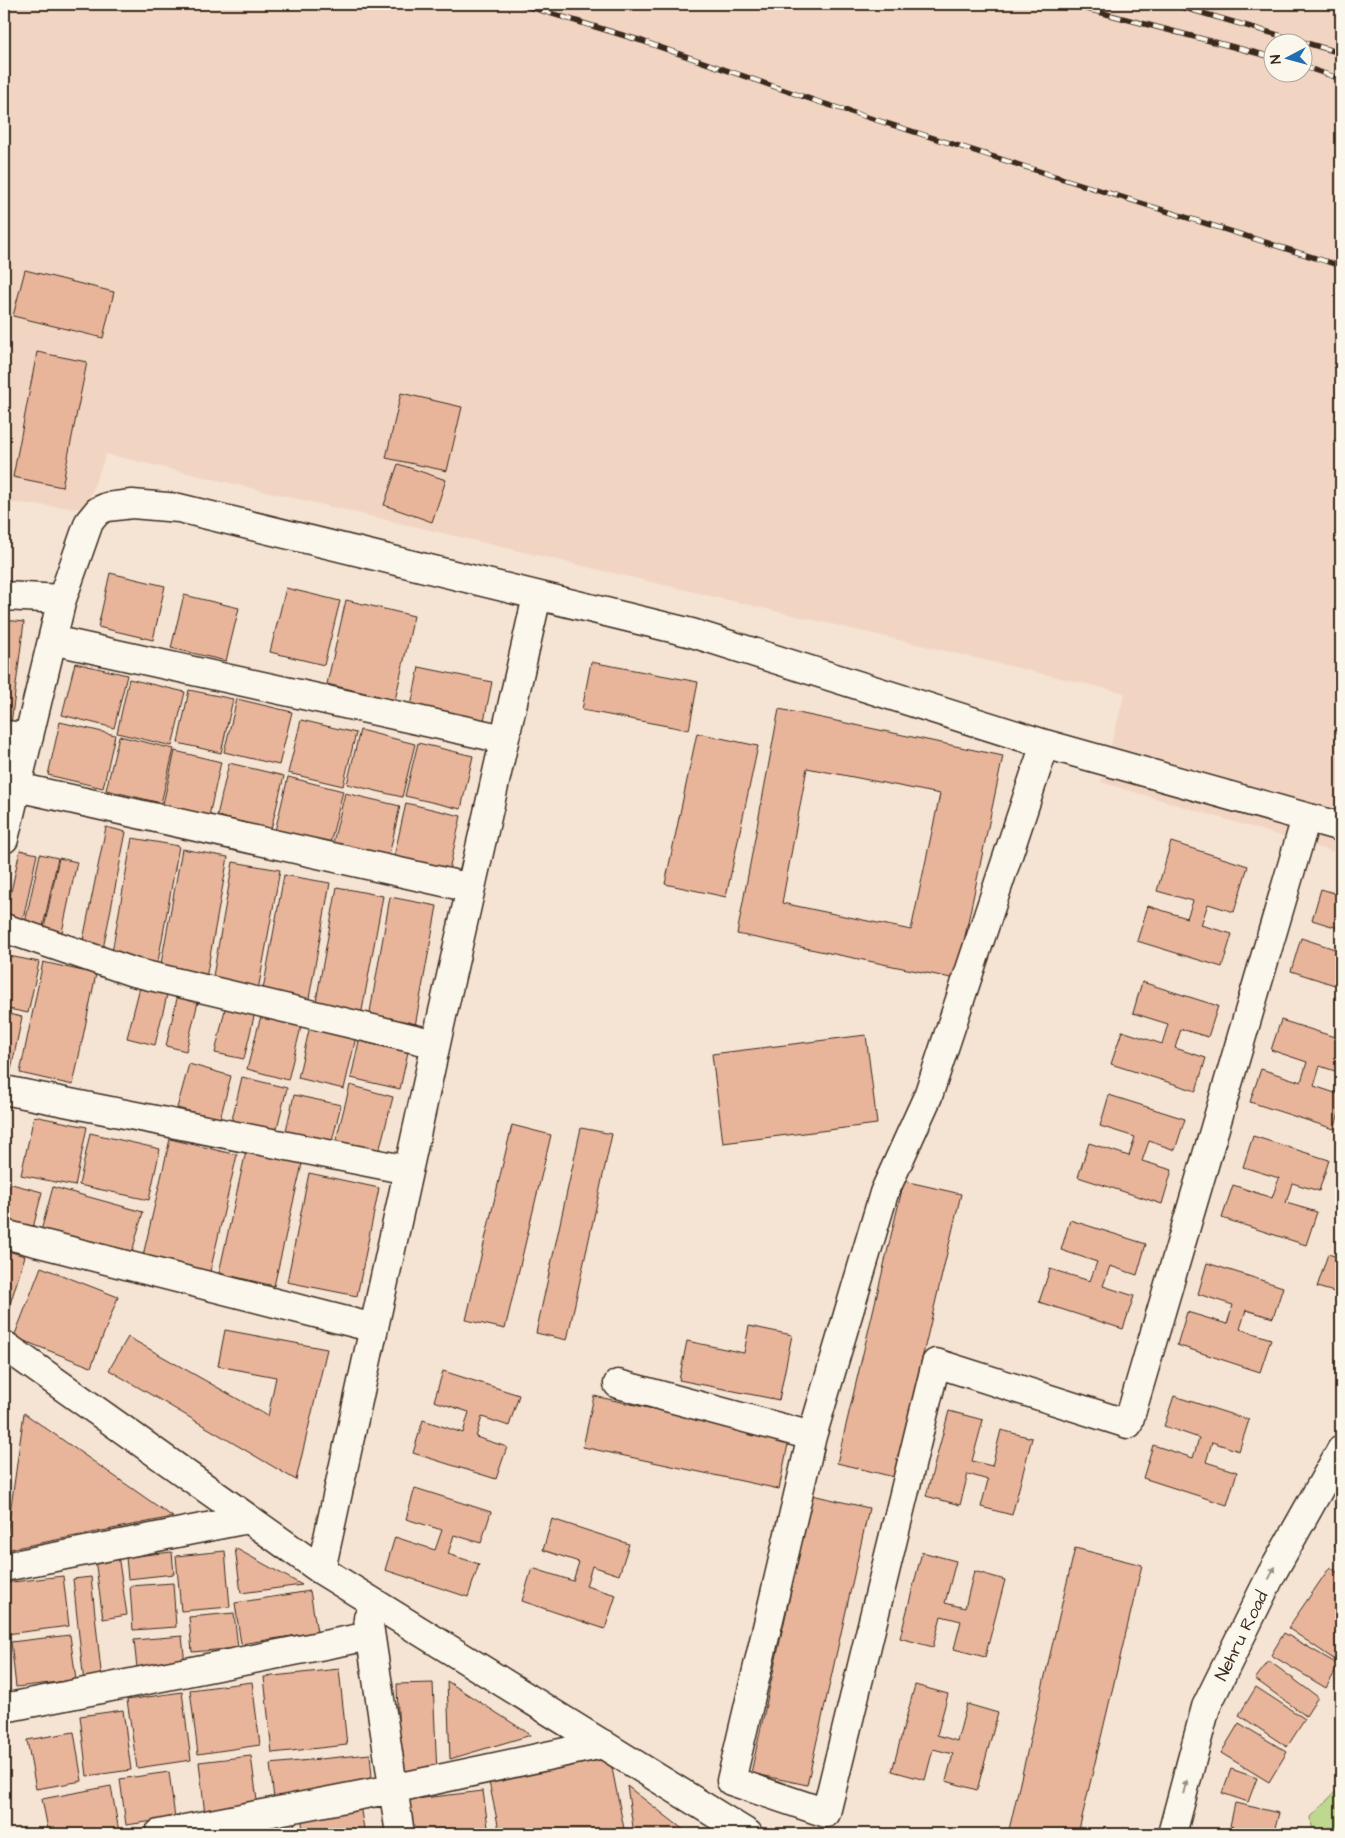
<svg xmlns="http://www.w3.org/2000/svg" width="1345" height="1838" font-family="'Architects Daughter',sans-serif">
  <rect width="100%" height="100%" fill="#f5e3d3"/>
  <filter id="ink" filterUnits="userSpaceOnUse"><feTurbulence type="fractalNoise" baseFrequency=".02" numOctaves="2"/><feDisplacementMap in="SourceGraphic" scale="10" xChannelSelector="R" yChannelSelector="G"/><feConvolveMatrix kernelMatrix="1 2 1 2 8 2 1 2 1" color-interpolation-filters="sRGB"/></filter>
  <g filter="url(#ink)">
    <path fill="#f1d5c2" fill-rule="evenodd" d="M4 4H1341V854L1101 782 1125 693 106 454 85 509 4 502ZM1272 42H1302V72H1272Z"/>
    <path fill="#bfd88f" stroke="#7d8156" d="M1341 1786V1834H1313L1311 1817Z"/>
    <path fill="#e8b59a" stroke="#3b2a1e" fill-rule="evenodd" d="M25 270 114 292 103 338 13 316Z
      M37 352 87 362 62 487 13 477Z
      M401 393 462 407 447 471 386 458Z
      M398 464 446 480 432 522 384 505Z
      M110 573 165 586 153 640 98 627Z
      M286 588 340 601 324 665 270 652Z
      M184 595 239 608 226 661 171 648Z
      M346 600 414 616 395 700 327 684Z
      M4 620 24 622 11 724 4 723Z
      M591 662 698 682 689 730 582 710Z
      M75 663 127 675 114 728 62 715Z
      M419 667 492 682 484 721 411 706Z
      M129 679 185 692 172 746 117 733Z
      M189 690 233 699 221 753 178 743Z
      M237 699 292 712 279 765 224 752Z
      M779 709 1003 756 956 979 737 934ZM807 768 940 794 911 930 782 903Z
      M301 720 356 733 343 786 288 773Z
      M60 722 115 735 103 788 48 775Z
      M360 730 415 744 402 797 347 784Z
      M697 733 758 746 726 897 665 884Z
      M119 736 174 749 161 803 106 790Z
      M418 743 473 756 461 809 405 796Z
      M175 751 221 762 209 816 163 804Z
      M229 763 284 776 271 829 217 816Z
      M288 777 343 791 330 844 275 831Z
      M345 793 400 806 388 860 332 847Z
      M406 803 461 816 449 870 394 857Z
      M106 827 126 832 103 949 82 945Z
      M132 838 179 846 157 967 111 958Z
      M1171 842 1248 866 1234 912 1208 904 1201 925 1232 934 1222 967 1137 941 1148 906 1187 918 1193 901 1157 891Z
      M182 849 228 857 206 978 160 969Z
      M20 850 37 854 22 924 5 920Z
      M40 854 58 858 43 927 25 923Z
      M59 858 77 862 62 932 44 928Z
      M233 862 280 870 258 990 212 982Z
      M284 875 330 883 308 1004 262 995Z
      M337 887 383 896 361 1016 315 1007Z
      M1321 889 1341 895V929L1312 920Z
      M390 897 437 906 415 1026 369 1018Z
      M1301 938 1341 951V987L1291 971Z
      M4 955 39 962 28 1013 4 1008Z
      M43 962 96 974 73 1085 20 1073Z
      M1142 982 1218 1006 1208 1037 1181 1029 1175 1048 1206 1058 1196 1091 1111 1064 1122 1031 1162 1044 1168 1024 1133 1013Z
      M140 987 167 995 155 1045 127 1038Z
      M178 994 199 998 186 1051 166 1046Z
      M226 1005 255 1012 244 1059 215 1053Z
      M262 1012 302 1023 288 1080 247 1069Z
      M4 1013 22 1017 11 1070 4 1068Z
      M1281 1020 1341 1039V1073L1320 1066 1314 1086 1341 1095V1107L1334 1129 1250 1102 1261 1069 1301 1082 1307 1062 1271 1050Z
      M310 1026 356 1037 344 1089 298 1078Z
      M866 1035 877 1124 723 1143 712 1054Z
      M359 1041 408 1052 400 1089 351 1078Z
      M189 1064 231 1076 220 1119 177 1108Z
      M242 1077 287 1088 275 1136 231 1124Z
      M350 1085 393 1097 378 1155 335 1144Z
      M294 1095 341 1105 331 1145 285 1135Z
      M1109 1095 1185 1119 1175 1150 1149 1141 1142 1161 1172 1170 1162 1204 1078 1177 1089 1143 1129 1156 1135 1137 1100 1126Z
      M34 1116 87 1127 75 1186 21 1175Z
      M512 1125 551 1135 505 1329 466 1320Z
      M581 1128 612 1134 567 1340 536 1333Z
      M90 1133 160 1149 149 1200 79 1185Z
      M1253 1136 1329 1160 1319 1191 1292 1183 1286 1203 1317 1212 1306 1245 1222 1218 1233 1185 1272 1198 1279 1178 1243 1167Z
      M170 1139 237 1155 209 1276 142 1260Z
      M246 1151 302 1164 274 1286 219 1273Z
      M309 1173 379 1188 357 1296 287 1282Z
      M904 1181 961 1194 894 1477 837 1463Z
      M4 1182 42 1192 33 1228 4 1221Z
      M53 1187 143 1212 131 1256 41 1231Z
      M1070 1220 1146 1244 1137 1275 1110 1266 1103 1286 1134 1296 1123 1329 1039 1302 1050 1269 1090 1281 1097 1262 1061 1250Z
      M4 1250 25 1256 5 1320H4Z
      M1328 1254 1341 1258V1294L1317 1287Z
      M1207 1263 1283 1287 1273 1318 1246 1310 1240 1329 1271 1339 1260 1372 1177 1345 1187 1312 1227 1324 1233 1305 1198 1294Z
      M41 1267 118 1297 91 1367 14 1337Z
      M749 1326 792 1335 779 1400 679 1380 687 1341 744 1353Z
      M225 1330 327 1349 296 1480 109 1370 128 1337 268 1416 276 1377 218 1366Z
      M443 1371 519 1395 509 1426 482 1417 476 1437 507 1447 496 1479 413 1453 423 1420 463 1433 469 1412 434 1401Z
      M594 1396 789 1439 779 1489 583 1447Z
      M1174 1396 1249 1420 1239 1451 1212 1442 1206 1462 1237 1472 1227 1505 1143 1478 1153 1445 1193 1458 1199 1438 1164 1426Z
      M949 1411 983 1420 972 1461 992 1466 1001 1430 1032 1438 1012 1515 981 1507 988 1480 968 1474 960 1505 926 1496Z
      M24 1413 173 1517 5 1550Z
      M415 1488 491 1512 481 1543 454 1535 448 1554 479 1564 468 1597 385 1570 395 1537 435 1550 442 1530 406 1519Z
      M812 1495 869 1508 807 1785 751 1773Z
      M552 1519 629 1544 619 1575 592 1566 586 1586 616 1595 605 1629 522 1601 532 1568 573 1581 579 1562 543 1550Z
      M1341 1537V1550L1334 1545Z
      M235 1548 302 1585 241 1593Z
      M1075 1548 1142 1565 1078 1834H1008Z
      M225 1551 230 1607 181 1611 176 1556Z
      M172 1552 174 1574 128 1579 126 1557Z
      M922 1552 956 1561 945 1603 965 1608 974 1571 1005 1580 985 1657 954 1649 961 1621 941 1616 933 1647 900 1638Z
      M118 1555 127 1615 103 1619 95 1559Z
      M1330 1567 1341 1575V1664L1288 1628Z
      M63 1576 69 1626 7 1634 4 1583Z
      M91 1577 102 1681 84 1683 73 1579Z
      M173 1583 176 1627 133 1630 130 1586Z
      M310 1591 317 1632 241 1644 235 1603Z
      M234 1613 238 1648 192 1652 189 1617Z
      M1284 1633 1339 1665 1326 1688 1271 1655Z
      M70 1635 76 1680 16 1687 11 1642Z
      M182 1636 185 1664 137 1668 134 1640Z
      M1269 1661 1318 1697 1306 1716 1255 1679Z
      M339 1669 347 1745 272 1753 264 1677Z
      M447 1681 531 1735 450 1759Z
      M252 1682 260 1745 198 1754 190 1690Z
      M433 1683 437 1774 400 1775 397 1684Z
      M915 1685 948 1694 937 1735 957 1741 967 1704 998 1713 977 1790 946 1781 953 1754 933 1749 925 1780 892 1771Z
      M1256 1687 1305 1719 1287 1747 1239 1715Z
      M182 1692 191 1760 137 1768 127 1700Z
      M123 1710 131 1770 87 1776 80 1716Z
      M1239 1723 1287 1752 1269 1782 1221 1753Z
      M74 1732 82 1781 36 1789 27 1740Z
      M370 1754 373 1789 274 1799 270 1764Z
      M251 1756 258 1808 205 1815 199 1762Z
      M610 1758 625 1834H500L489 1782Z
      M1231 1769 1257 1778 1248 1802 1222 1793Z
      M169 1772 175 1818 126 1825 120 1779Z
      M111 1786 119 1832 49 1834 42 1799Z
      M627 1786 689 1834H634Z
      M483 1791 489 1834H411L407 1800Z
      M1235 1803 1279 1813 1273 1834H1262L1230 1826Z
      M360 1806 365 1834H304L301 1817Z
      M294 1821 295 1834H242V1826Z"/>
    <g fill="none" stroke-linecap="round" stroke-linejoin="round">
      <defs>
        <path id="street" d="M4 596 62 599
          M52 640 504 739
          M4 735 29 737
          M17 787 471 888
          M4 839 62 599 89 522 98 511 107 507 132 504 179 508 692 633 1045 744 1341 827
          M4 928 133 972 436 1044
          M4 1090 408 1170
          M4 1234 374 1328
          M618 1384 812 1436 731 1781 826 1813 936 1363 1128 1424
          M1125 1423 1128 1424 1306 818
          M812 1436 884 1193 928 1096 1045 744
          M4 1567 248 1519
          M321 1570 442 1016 537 596
          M368 1618 400 1834
          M4 1708 370 1636
          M159 1834 392 1789 603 1744"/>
        <g id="secondary">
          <path d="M4 1345 321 1570 748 1834"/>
          <path id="s1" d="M1172 1834 1206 1707 1271 1575 1341 1450"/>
        </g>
      </defs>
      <use href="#street" stroke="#3b2a1e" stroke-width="31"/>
      <use href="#secondary" stroke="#3b2a1e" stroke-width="31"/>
      <use href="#street" stroke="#fbf7ec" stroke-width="28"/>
      <use href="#secondary" stroke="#fbf7ec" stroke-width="28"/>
      <defs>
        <path id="rail" d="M520 4 642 41 819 102 1341 266
          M1068 4 1272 57
          M1171 4 1341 53
          M1302 66 1341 79"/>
      </defs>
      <use href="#rail" stroke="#3b2a1e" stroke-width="5.5"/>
      <use href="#rail" stroke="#fbf7ec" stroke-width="4" stroke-dasharray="11" stroke-linecap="butt"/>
    </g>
    <defs><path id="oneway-solid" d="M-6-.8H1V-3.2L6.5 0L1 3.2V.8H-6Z" transform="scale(1.25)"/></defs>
    <g fill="#9b9085">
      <use href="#oneway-solid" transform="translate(1272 1573) rotate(-62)"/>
      <use href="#oneway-solid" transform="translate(1185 1787) rotate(-75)"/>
    </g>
  </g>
  <g text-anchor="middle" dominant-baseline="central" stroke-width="4" stroke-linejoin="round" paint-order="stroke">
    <g font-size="18" fill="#3b2a1e" stroke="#fbf7ec">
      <text stroke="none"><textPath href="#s1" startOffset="211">Nehru Road</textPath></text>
    </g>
  </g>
  <rect width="1345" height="1838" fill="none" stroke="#fbf7ec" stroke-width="20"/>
  <rect x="10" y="10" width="1325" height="1818" fill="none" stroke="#3b2a1e" stroke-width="2" filter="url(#ink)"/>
  <g transform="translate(1288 58) rotate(264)"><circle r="24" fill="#fbf7ec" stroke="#aea59a"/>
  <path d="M0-4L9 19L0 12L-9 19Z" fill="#1f6fb2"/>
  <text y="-8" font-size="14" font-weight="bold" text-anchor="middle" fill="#3b2a1e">N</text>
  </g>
</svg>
